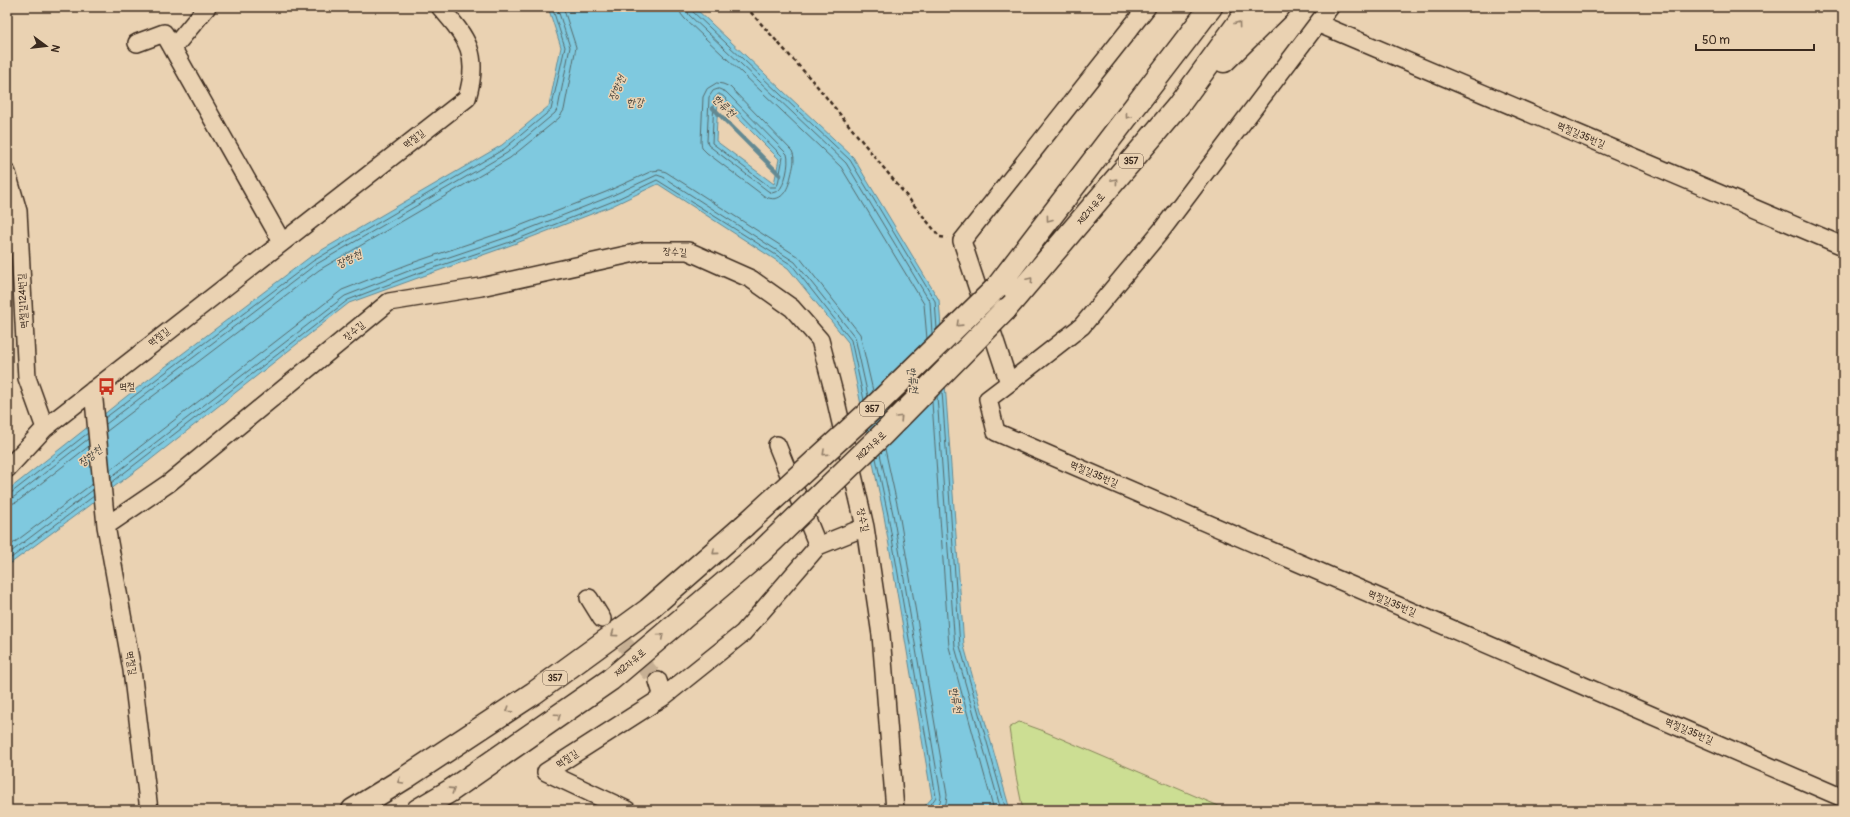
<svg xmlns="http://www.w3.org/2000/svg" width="1850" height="817" font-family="Pangolin,'Poor Story',sans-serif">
  <rect width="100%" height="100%" fill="#ead2b2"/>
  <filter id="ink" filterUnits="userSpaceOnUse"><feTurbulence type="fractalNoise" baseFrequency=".025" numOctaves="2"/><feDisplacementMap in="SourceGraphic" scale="8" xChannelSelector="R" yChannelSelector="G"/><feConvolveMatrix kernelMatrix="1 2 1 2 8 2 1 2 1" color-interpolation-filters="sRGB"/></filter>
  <g filter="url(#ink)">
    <path fill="#ccde93" stroke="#848458" d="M1019 722 1041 730 1228 810H1023L1016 776 1009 728Z"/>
    <path fill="#7fc9df" stroke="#648992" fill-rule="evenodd" d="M548 7H694L853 157 939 300 964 646 1010 810H925L923 808 932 798 884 516 848 342 788 268 658 184 612 206 514 244 415 279 349 303 145 464 7 566V491L132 392 310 257 502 145 549 106 561 47ZM718 98 779 159 774 184 716 141Z"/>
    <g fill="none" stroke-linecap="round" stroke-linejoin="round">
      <path stroke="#566a6b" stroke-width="1" d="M680 7 681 14 685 19 841 167 924 304 927 339
        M686 7 689 15 846 163 930 302 932 333
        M691 7 692 11 850 160 935 301 937 329
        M717 83 723 84 730 87 792 151C796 159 793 167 791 176 788 190 781 205 764 196L707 153 702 148 701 142 703 97 707 89Z
        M719 89 726 92 787 154C790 163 785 186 778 191L772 193 768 191 708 145 707 141 709 97 713 91Z
        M719 94 723 96 783 157 778 184 776 187H770L712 143 714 99Z
        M942 391 960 646 1006 810
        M937 396 955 647 1001 810
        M932 402 949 647 994 810
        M105 418 313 261 504 149 551 110 565 47 552 7
        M106 424 315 265 507 153 555 113 558 108 570 47 557 7
        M107 431 319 270 510 158 559 118 564 110 576 47 563 7
        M885 449 899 513 947 795 946 803 941 810
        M880 454 893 514 941 796 940 802 934 810
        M876 458 888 515 936 797 927 810
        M110 470 342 290 409 264 509 230 606 192 652 171 660 170 666 172 800 258 860 334 873 391
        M111 477 345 296 411 270 511 236 609 197 657 175 663 177 795 262 855 337 868 396
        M111 483 348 300 413 275 513 241 611 202 657 180 792 265 851 340 864 400
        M7 494 11 493 88 433
        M7 499 14 497 88 439
        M7 505 17 502 89 446
        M7 548 92 484
        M7 555 93 490
        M7 561 94 496"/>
      <path stroke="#648992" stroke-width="4.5" d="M713 108 780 175"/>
      <path stroke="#c7b094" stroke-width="17" stroke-dasharray="17 8" stroke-linecap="butt" d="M607 625 658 681"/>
      <defs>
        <path id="minor" d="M1147 7 962 241 1009 383 1082 326 1161 231 1330 7
          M1319 24 1843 246
          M137 43 164 33 282 242
          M173 48 207 7
          M7 173 18 211 27 378 45 428
          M1009 383 988 399 996 432 1843 798
          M93 390 106 526 132 670 149 810
          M777 445 818 546
          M7 469 45 428 467 98C480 55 468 39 440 7
          M106 526 169 483 389 302 481 287 644 251H688L751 279 792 308 820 340 834 393 865 527 881 635 895 810
          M589 598 602 619
          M658 681 663 697
          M627 810 546 772 663 697 743 633 818 546 865 527"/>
        <path id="highway" d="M1224 61 1279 7
          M997 287 1211 7
          M1005 310 1178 106 1250 7
          M353 810 405 778 534 693 648 610 744 526
          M418 810 450 791 610 680 761 552"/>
      </defs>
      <use href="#minor" stroke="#3b2a1e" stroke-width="20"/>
      <use href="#highway" stroke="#3b2a1e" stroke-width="25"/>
      <path stroke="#3b2a1e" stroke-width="2.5" stroke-dasharray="4 3" stroke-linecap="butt" d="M746 7 817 86 940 237 947 238"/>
      <use href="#minor" stroke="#ead2b2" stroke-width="17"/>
      <use href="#highway" stroke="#ead2b2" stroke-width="22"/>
      <defs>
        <path id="highway-bridge" d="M744 526 871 410 997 287
          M761 552 883 434 1005 310"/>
      </defs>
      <use href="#highway-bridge" stroke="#3b2a1e" stroke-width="25" stroke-linecap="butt"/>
      <use href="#highway-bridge" stroke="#ead2b2" stroke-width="22"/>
    </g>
    <defs><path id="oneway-chevron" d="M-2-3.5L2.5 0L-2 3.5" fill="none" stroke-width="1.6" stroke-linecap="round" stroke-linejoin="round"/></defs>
    <g stroke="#927e68">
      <use href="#oneway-chevron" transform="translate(1238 24) rotate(-54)"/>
      <use href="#oneway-chevron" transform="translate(1128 116) rotate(127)"/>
      <use href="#oneway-chevron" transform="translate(1115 181) rotate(-50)"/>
      <use href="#oneway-chevron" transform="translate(1049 219) rotate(127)"/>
      <use href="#oneway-chevron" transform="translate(1030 280) rotate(-50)"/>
      <use href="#oneway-chevron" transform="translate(959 324) rotate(136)"/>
      <use href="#oneway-chevron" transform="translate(900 418) rotate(-46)"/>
      <use href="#oneway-chevron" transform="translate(825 453) rotate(137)"/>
      <use href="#oneway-chevron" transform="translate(715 552) rotate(139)"/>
      <use href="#oneway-chevron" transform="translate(614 634) rotate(144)"/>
      <use href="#oneway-chevron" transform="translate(661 636) rotate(-40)"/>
      <use href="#oneway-chevron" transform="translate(509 710) rotate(147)"/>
      <use href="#oneway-chevron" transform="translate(558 716) rotate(-35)"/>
      <use href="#oneway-chevron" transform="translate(400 781) rotate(149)"/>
      <use href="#oneway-chevron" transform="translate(452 790) rotate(-33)"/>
    </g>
  </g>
  <defs>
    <symbol id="bus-bare" viewBox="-9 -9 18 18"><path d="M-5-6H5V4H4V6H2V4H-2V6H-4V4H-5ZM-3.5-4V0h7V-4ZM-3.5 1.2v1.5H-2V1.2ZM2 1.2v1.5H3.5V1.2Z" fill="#c8321e" stroke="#ead2b2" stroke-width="2.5" paint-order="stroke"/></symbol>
  </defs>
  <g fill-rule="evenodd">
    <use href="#bus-bare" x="94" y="374" width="25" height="25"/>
  </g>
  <g text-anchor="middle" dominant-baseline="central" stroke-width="3" stroke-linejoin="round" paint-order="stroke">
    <g fill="#ead2b2" stroke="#705c4a" stroke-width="1">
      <rect x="1119" y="154" width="24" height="14" rx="3"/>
      <rect x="860" y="402" width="24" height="14" rx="3"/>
      <rect x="543" y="671" width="24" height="14" rx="3"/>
    </g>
    <g font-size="9" font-weight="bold" fill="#3b2a1e">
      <text x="1131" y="161">357</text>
      <text x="872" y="409">357</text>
      <text x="555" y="678">357</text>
    </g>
    <g font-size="10" fill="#3b2a1e" stroke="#ead2b2">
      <text transform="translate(1581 135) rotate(23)">멱절길35번길</text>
      <text transform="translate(414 139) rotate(-38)">멱절길</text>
      <text transform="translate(1091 209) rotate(-50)">제2자유로</text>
      <text transform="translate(675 252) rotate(3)">장수길</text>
      <text transform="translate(23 301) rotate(-93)">멱절길124번길</text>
      <text transform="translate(354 331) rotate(-39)">장수길</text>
      <text transform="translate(159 337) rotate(-38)">멱절길</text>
      <text transform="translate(871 446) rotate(-44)">제2자유로</text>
      <text transform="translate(1094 474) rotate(23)">멱절길35번길</text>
      <text transform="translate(863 520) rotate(78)">장수길</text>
      <text transform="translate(1392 603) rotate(23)">멱절길35번길</text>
      <text transform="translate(131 663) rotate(81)">멱절길</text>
      <text transform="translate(630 663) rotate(-40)">제2자유로</text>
      <text transform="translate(1689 731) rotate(23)">멱절길35번길</text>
      <text transform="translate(567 759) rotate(-33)">멱절길</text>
    </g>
    <g font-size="10" fill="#3b2a1e" stroke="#ead2b2" text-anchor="start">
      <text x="119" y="387">멱절</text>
    </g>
    <g font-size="11" font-style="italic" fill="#45423b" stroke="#ead2b2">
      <text transform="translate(617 88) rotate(-67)">장항천</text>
      <text x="635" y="102">한강</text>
      <text transform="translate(724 106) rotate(45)">한류천</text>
      <text transform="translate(349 259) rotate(-26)">장항천</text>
      <text transform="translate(913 380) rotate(83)">한류천</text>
      <text transform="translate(90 456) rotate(-38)">장항천</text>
      <text transform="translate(956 700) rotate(79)">한류천</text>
    </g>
  </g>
  <rect width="1850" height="817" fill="none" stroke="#ead2b2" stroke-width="24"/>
  <rect x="12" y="12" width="1826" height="793" fill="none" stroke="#3b2a1e" stroke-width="1.5" filter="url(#ink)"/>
  <g transform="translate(46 46) rotate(105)" stroke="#ead2b2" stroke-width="3" paint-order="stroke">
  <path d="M0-3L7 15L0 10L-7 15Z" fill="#3b2a1e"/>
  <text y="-6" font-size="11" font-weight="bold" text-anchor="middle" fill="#3b2a1e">N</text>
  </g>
  <path d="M1696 44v6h118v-6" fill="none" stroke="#3b2a1e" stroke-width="2"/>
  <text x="1702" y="44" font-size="12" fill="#3b2a1e" stroke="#ead2b2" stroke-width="3" paint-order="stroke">50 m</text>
</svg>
